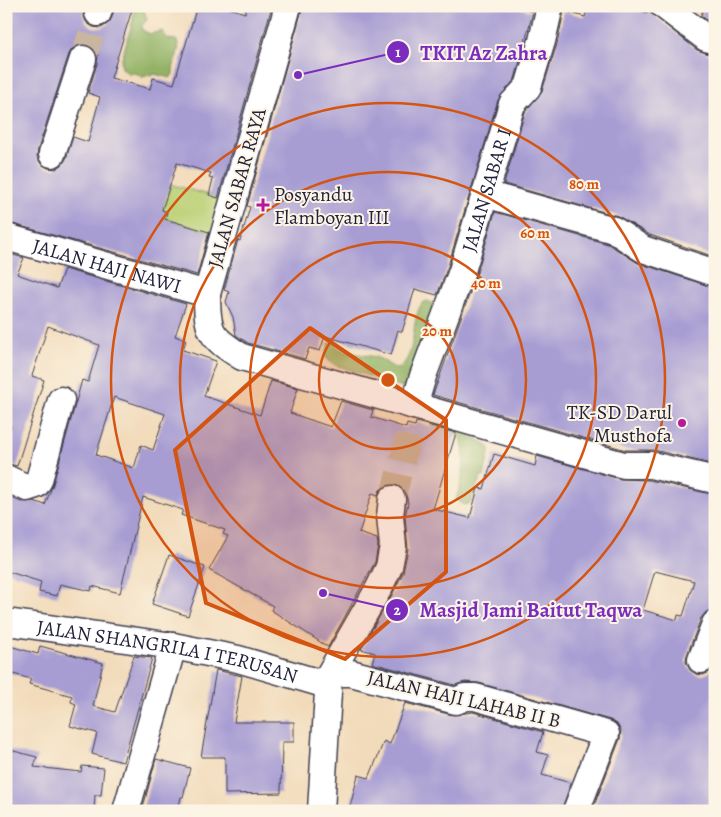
<svg xmlns="http://www.w3.org/2000/svg" width="721" height="817" font-family="Alegreya,serif">
  <rect width="100%" height="100%" fill="#fcf5e5"/>
  <filter id="ink" filterUnits="userSpaceOnUse"><feTurbulence type="fractalNoise" baseFrequency=".02" numOctaves="2"/><feDisplacementMap in="SourceGraphic" scale="10" xChannelSelector="R" yChannelSelector="G"/><feConvolveMatrix kernelMatrix="1 2 1 2 8 2 1 2 1" color-interpolation-filters="sRGB"/></filter>
  <filter id="wash" filterUnits="userSpaceOnUse"><feTurbulence type="fractalNoise" baseFrequency=".0096" numOctaves="4" result="noise"/><feDisplacementMap in="SourceGraphic" scale="20" xChannelSelector="R" yChannelSelector="G"/><feGaussianBlur stdDeviation="1.12" result="paint"/><feColorMatrix in="noise" values="0 0 0 0 0 0 0 0 0 0 0 0 0 0 0 0 0 1.4 0 .05"/><feComposite in="paint" operator="in"/></filter>
  <g filter="url(#wash)">
    <rect width="100%" height="100%" fill="#f2dbbb"/>
    <path fill="#bacf73" stroke="#6e7857" d="M169 184 223 199 214 233 165 219 167 212 162 210Z"/>
    <path fill="#93b265" stroke="#5a6a50" d="M137 6 143 7 147 20 142 25V30L150 34 162 31 168 39 176 40C183 48 172 62 173 74L170 78 155 74 142 77 136 73H128L122 68 121 61 133 20 134 9Z
      M427 301 432 303 436 306 406 388 338 366 333 364 325 357 329 343H333C347 357 360 352 378 358 386 361 391 368 399 369 419 351 409 324 422 303Z
      M431 422C449 422 476 437 490 448L484 477 481 476 470 503 464 505 456 499C463 477 467 461 461 437L433 427Z"/>
    <g id="blocks">
      <path fill="#a79dd3" fill-rule="evenodd" d="M6 6H84L83 16 87 23 93 27 101 28 109 23 112 17 115 6H133L111 78 150 89 153 78 174 84 197 6H223L245 13 247 6H272L218 198 209 195 213 179 209 178 211 173 177 163 162 210 167 212 165 219 209 232 197 275 6 222ZM80 44 88 45 94 49 98 55 97 64 88 93 100 97 88 142 73 137 66 159 62 165 56 169 48 168 41 164 37 157 38 149 69 54 73 48Z
        M303 6H514L533 12 515 79 498 100 448 266 437 295 415 289 402 332 398 330 391 355 325 336 320 351 309 348 305 359 248 343 236 335 233 317 226 302 229 292 224 290 238 240 240 241 250 207 247 206Z
        M588 6H621L652 14 697 50 715 56V257L650 235 618 216 504 184 525 112 542 91 557 44 564 11 585 17Z
        M704 6H715V25L701 16Z
        M495 212 608 244 638 263 715 288V465L654 450H626L433 395 476 276Z
        M6 253 24 258 17 274 57 288 64 269 186 304 175 336 186 340 183 350 216 361 204 396 260 415 271 381 298 388 290 413 331 427 341 401 373 410 371 417 406 428 407 424 415 426 416 422 456 433 433 509 470 518 478 488 484 489 494 454 535 466 537 456 620 479 649 480 715 495V609L706 612 701 618 687 655 686 662 690 670 696 674 703 675 710 672 715 666V811H592L620 739 621 731 617 724 610 720 479 683 465 682 455 685 372 663 375 653 361 649 392 595 403 573 408 549 405 516 408 503 406 494 401 487 394 484 386 485 380 490 378 495 372 493 359 533 377 539 378 545 375 562 328 647 271 610 273 606 209 570 228 536 223 534 225 530 181 515 183 510 143 497 120 593 92 586 91 591 60 584 57 596 39 592 41 582 6 571V495L21 502 34 501 45 505 53 484 82 380 88 382 99 345 48 326 32 376 44 380 17 466 6 463V441L11 426 6 425ZM114 397 165 414 153 450 141 445 134 468 96 455ZM655 571 694 581 683 616 678 615 677 620 643 610Z
        M169 555 205 567 188 616 152 604Z
        M6 645 38 654 40 646 103 663 93 706 115 712 134 656 152 658 123 762 92 754 97 733 70 726 76 704 71 702 72 696 29 684 31 679 6 672Z
        M216 670 242 676 234 722H294V742H282L281 793 225 794V757H201Z
        M405 703 452 715 473 712 543 732 537 752 548 755 542 775 571 783 561 811H349L358 775 369 778 384 741 390 744Z
        M6 749 37 757 34 767 81 772 82 766 104 768 101 795H95L94 811H6Z
        M156 759 190 768 183 797H181L178 811H142Z"/>
    </g>
  </g>
  <g filter="url(#ink)">
    <use href="#blocks" fill-opacity="0" stroke="#413e4e" stroke-width="1"/>
    <g fill="none" stroke-linecap="round" stroke-linejoin="round">
      <path stroke="#c8b6a1" stroke-width="26" stroke-dasharray="26 13" stroke-linecap="butt" d="M83 59 98 13
        M392 499 412 425"/>
      <defs>
        <g id="minor">
          <path d="M288 6 207 294C207 332 210 337 242 357L609 461 624 465H651L715 480"/>
          <path d="M664 6 706 38 715 41"/>
          <path d="M98 13 100 6"/>
          <path d="M52 154 83 59"/>
          <path d="M485 194 614 230 643 249 715 273"/>
          <path id="s1" d="M6 237 207 294"/>
          <path id="s2" d="M414 406 423 376 462 271 512 104 528 87 542 41 550 6"/>
          <path d="M6 478 27 488 36 485 39 480 61 400"/>
          <path id="s3" d="M6 624 14 623 173 646 238 659 327 685"/>
          <path d="M701 660 715 624"/>
          <path d="M329 675 337 673H351L456 701 465 697H475L606 734 576 811"/>
          <path d="M126 811 173 646"/>
          <path d="M321 811 329 675 379 588 389 567 393 546 390 516 392 499"/>
        </g>
      </defs>
      <use href="#minor" stroke="#413e4e" stroke-width="29"/>
      <use href="#minor" stroke="#fff" stroke-width="26"/>
    </g>
  </g>
  <path fill="#d45411" fill-opacity="0.2" stroke="#d45411" stroke-width="4" stroke-linejoin="round" d="M310 328 446 420V572L345 659 206 603 175 450Z"/>
  <g fill="none" stroke="#d45411" stroke-width="2.5">
    <circle cx="388" cy="380" r="69"/>
    <circle cx="388" cy="380" r="138"/>
    <circle cx="388" cy="380" r="208"/>
    <circle cx="388" cy="380" r="277"/>
  </g>
  <g fill="#b5179e" stroke="#fcf5e5" stroke-width="2">
    <path d="M260.5 197.5h5v5h5v5h-5v5h-5v-5h-5v-5h5z"/>
    <circle cx="682" cy="423" r="5"/>
  </g>
  <g text-anchor="middle" dominant-baseline="central" stroke-width="4" stroke-linejoin="round" paint-order="stroke">
    <g font-size="20" fill="#22223b" stroke="#fcf5e5">
      <text transform="translate(237 188) rotate(-74)">JALAN SABAR RAYA</text>
      <text stroke="none"><textPath href="#s2" startOffset="228">JALAN SABAR I</textPath></text>
      <text stroke="none"><textPath href="#s1" startOffset="105">JALAN HAJI NAWI</textPath></text>
      <text stroke="none"><textPath href="#s3" startOffset="164">JALAN SHANGRILA I TERUSAN</textPath></text>
      <text transform="translate(464 699) rotate(13)">JALAN HAJI LAHAB II B</text>
    </g>
    <g font-size="20" fill="#22223b" stroke="#fcf5e5" text-anchor="start">
      <text x="274" y="194">Posyandu<tspan x="274" dy="23">Flamboyan III</tspan></text>
      <text x="672" y="412" text-anchor="end">TK-SD Darul<tspan x="672" dy="23">Musthofa</tspan></text>
    </g>
  </g>
  <circle cx="388" cy="380" r="8" fill="#d45411" stroke="#fcf5e5" stroke-width="2.5"/>
  <g font-size="15" text-anchor="middle" font-weight="bold" fill="#d45411" stroke="#fcf5e5" stroke-width="4" stroke-linejoin="round" paint-order="stroke">
    <text x="584" y="189">80 m</text>
    <text x="535" y="238">60 m</text>
    <text x="486" y="288">40 m</text>
    <text x="437" y="336">20 m</text>
  </g>
  <path fill="none" stroke="#7b2cbf" stroke-width="2" d="M298 75L398 52M323 593L397 610"/>
  <g fill="#7b2cbf" stroke="#fcf5e5" stroke-width="2">
    <circle cx="298" cy="75" r="5"/>
    <circle cx="323" cy="593" r="5"/>
    <circle cx="398" cy="52" r="12"/>
    <circle cx="397" cy="610" r="12"/>
  </g>
  <g font-size="15" text-anchor="middle" font-weight="bold" fill="#fff">
    <text x="398" y="57">1</text>
    <text x="397" y="615">2</text>
  </g>
  <g font-size="21" text-anchor="middle" font-weight="bold" fill="#7b2cbf" stroke="#fcf5e5" stroke-width="4" stroke-linejoin="round" paint-order="stroke">
    <text x="484" y="60">TKIT Az Zahra</text>
    <text x="531" y="617">Masjid Jami Baitut Taqwa</text>
  </g>
  <rect width="721" height="817" fill="none" stroke="#fcf5e5" stroke-width="25"/>
</svg>
